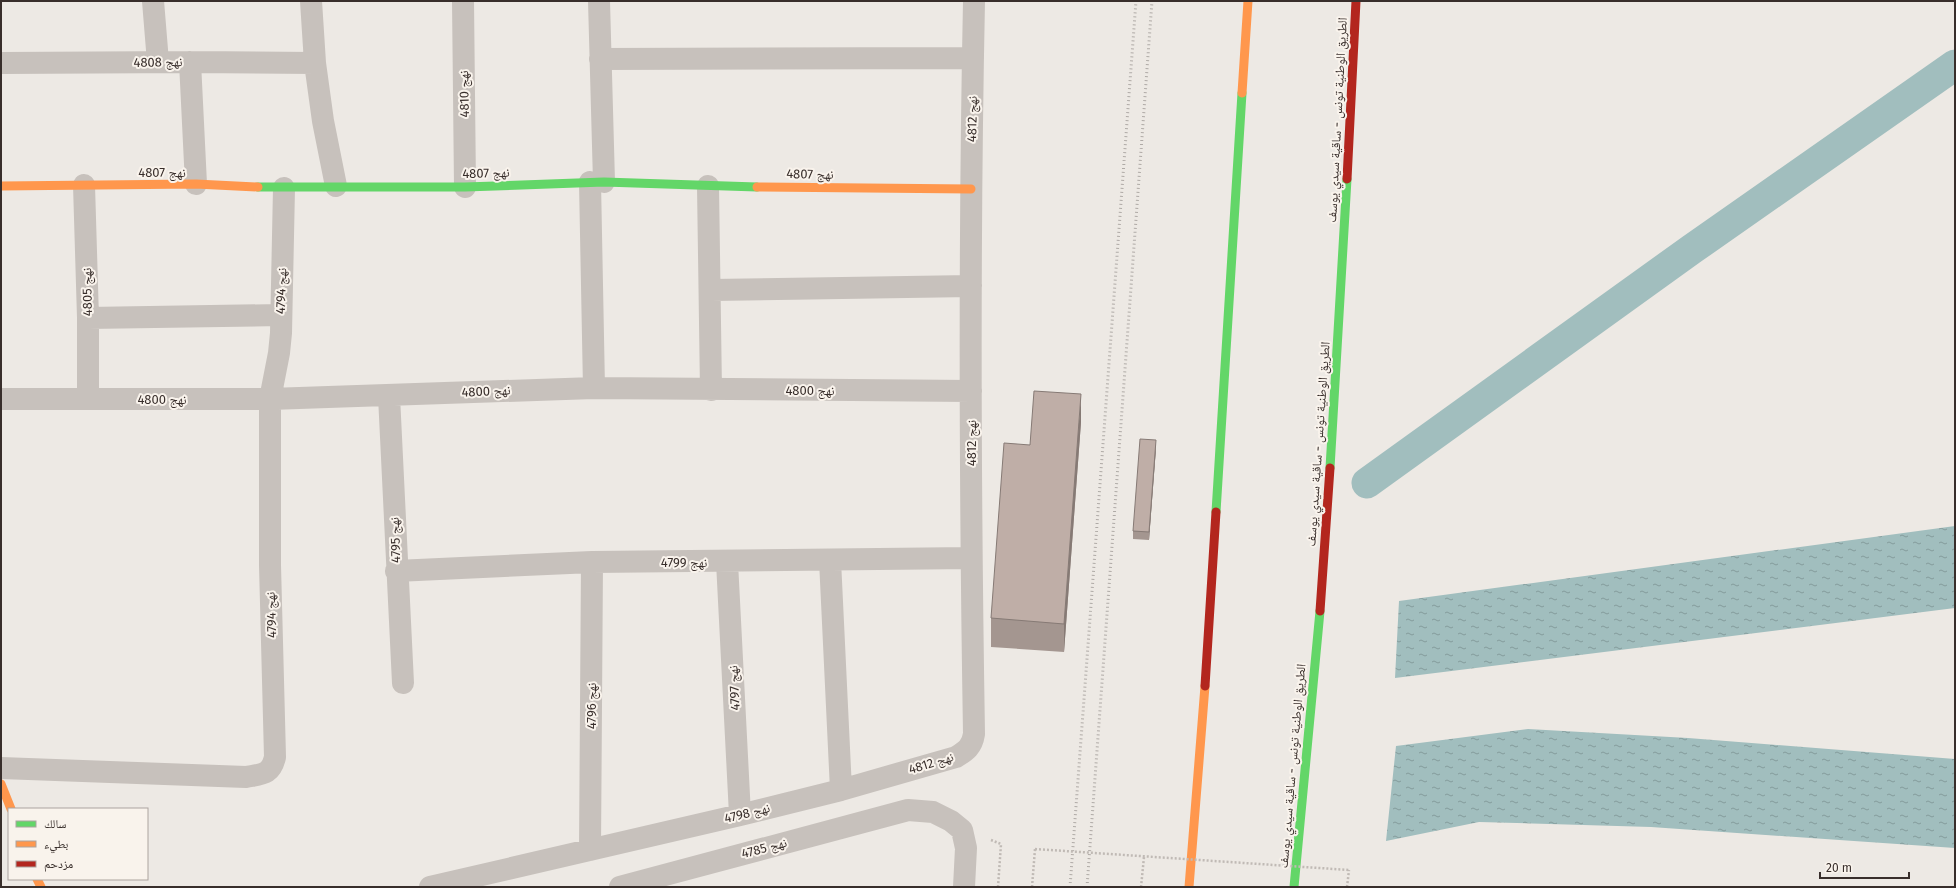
<svg xmlns="http://www.w3.org/2000/svg" width="1956" height="888" font-family="'Fira Sans','Noto Naskh Arabic',sans-serif">
  <defs>
    <pattern id="water-ripples" width="26" height="14" patternUnits="userSpaceOnUse"><rect width="26" height="14" fill="#a1bebe"/><path d="M2 4q2-2 4 0t4 0M15 11q2-2 4 0t4 0" fill="none" stroke="#849b9b"/></pattern>
  </defs>
  <rect width="100%" height="100%" fill="#ede9e4"/>
  <path fill="url(#water-ripples)" d="M1955 526V608L1395 678 1399 601Z
    M1528 729 1688 738 1955 759V848L1651 827 1479 822 1386 841 1396 746Z"/>
  <g fill="none" stroke-linecap="round" stroke-linejoin="round">
    <path stroke="#a1bebe" stroke-width="31" d="M1367 483 1692 249 1955 65"/>
    <path stroke="#c0bab5" stroke-width="2.5" stroke-dasharray="2 2" stroke-linecap="butt" d="M991 840 1001 844 998 887
      M1032 887 1035 849
      M1141 887 1144 857
      M1347 887 1349 870"/>
    <path stroke="#c7c1bc" stroke-width="22" d="M153 1 158 62
      M311 1 315 63 323 121 336 186
      M463 1 465 187
      M599 1 604 182
      M600 59 973 58
      M190 62 196 184
      M1 63 190 62 315 63
      M590 182 594 388
      M84 185 88 318V399
      M708 186 711 390
      M711 290 971 286
      M88 318 280 315
      M389 396 403 683
      M1 399H270L594 388 971 391
      M727 562 740 815
      M396 571 592 562 971 558
      M1 768 246 777C262 774 271 775 275 757L270 565V399L279 353 281 333 284 188
      M841 790 956 757C966 751 972 747 974 734 970 490 969 245 974 1
      M590 850 592 562
      M430 887 740 815 841 790 830 560
      M620 887 908 810 933 812 951 821 962 830 966 848 964 887"/>
    <path stroke="#63d668" stroke-width="9" d="M258 187H465L604 182 757 187
      M1330 468 1347 179
      M1216 512 1242 93
      M1294 887 1320 611"/>
    <path stroke="#ff974d" stroke-width="9" d="M1242 93 1248 1
      M1 186 196 184 258 187
      M757 187 971 189
      M1 784 11 809
      M37 879 41 887
      M1189 887 1205 686"/>
    <path stroke="#b3261e" stroke-width="9" d="M1347 179 1356 1
      M1320 611 1330 468
      M1205 686 1216 512"/>
    <path stroke="#afaaa6" stroke-width="3" stroke-dasharray="1 3" stroke-linecap="butt" d="M1070 887 1136 1
      M1087 887 1152 1"/>
    <path stroke="#c0bab5" stroke-width="2.5" stroke-dasharray="2 2" stroke-linecap="butt" d="M1035 849 1349 870"/>
  </g>
  <path fill="#a49690" d="M1081 422 1064 652 991 647V618L1030 445Z
    M1156 448 1149 540 1133 539V531Z"/>
  <path fill="#867a75" d="M1081 394V422L1064 652V624Z
    M1156 440V448L1149 540V532Z"/>
  <path fill="#bfaea7" stroke="#867a75" d="M1034 391 1081 394 1064 624 991 618 1004 443 1030 445Z
    M1140 439 1156 440 1149 532 1133 531Z"/>
  <g text-anchor="middle" dominant-baseline="central" stroke-width="4" stroke-linejoin="round" paint-order="stroke">
    <g font-size="13" fill="#382e2b" stroke="#f9f3ec">
      <text transform="translate(158 62) rotate(-1)">نهج 4808</text>
      <text transform="translate(464 94) rotate(-91)">نهج 4810</text>
      <text transform="translate(972 119) rotate(-89)">نهج 4812</text>
      <text transform="translate(1337 120) rotate(-87)">الطريق الوطنية تونس - ساقية سيدي يوسف</text>
      <text x="162" y="172">نهج 4807</text>
      <text transform="translate(486 173) rotate(-2)">نهج 4807</text>
      <text transform="translate(810 174) rotate(1)">نهج 4807</text>
      <text transform="translate(281 291) rotate(-88)">نهج 4794</text>
      <text transform="translate(87 292) rotate(-91)">نهج 4805</text>
      <text x="810" y="390">نهج 4800</text>
      <text transform="translate(486 391) rotate(-3)">نهج 4800</text>
      <text x="162" y="399">نهج 4800</text>
      <text transform="translate(971 443) rotate(-90)">نهج 4812</text>
      <text transform="translate(1318 444) rotate(-86)">الطريق الوطنية تونس - ساقية سيدي يوسف</text>
      <text transform="translate(395 540) rotate(-92)">نهج 4795</text>
      <text x="684" y="562">نهج 4799</text>
      <text transform="translate(271 615) rotate(-92)">نهج 4794</text>
      <text transform="translate(734 688) rotate(-93)">نهج 4797</text>
      <text transform="translate(591 706) rotate(-90)">نهج 4796</text>
      <text transform="translate(931 763) rotate(-17)">نهج 4812</text>
      <text transform="translate(1292 766) rotate(-85)">الطريق الوطنية تونس - ساقية سيدي يوسف</text>
      <text transform="translate(747 813) rotate(-14)">نهج 4798</text>
      <text transform="translate(764 848) rotate(-15)">نهج 4785</text>
    </g>
  </g>
  <rect width="1956" height="888" fill="none" stroke="#382e2b" stroke-width="4"/>
  <rect x="8" y="808" width="140" height="72" fill="#f9f3ec" stroke="#aca49f"/>
  <rect x="16" y="821" width="20" height="6" fill="#63d668" stroke="#aca49f"/>
  <text x="44" y="828" font-size="12" fill="#382e2b">سالك</text>
  <rect x="16" y="841" width="20" height="6" fill="#ff974d" stroke="#aca49f"/>
  <text x="44" y="848" font-size="12" fill="#382e2b">بطيء</text>
  <rect x="16" y="861" width="20" height="6" fill="#b3261e" stroke="#aca49f"/>
  <text x="44" y="868" font-size="12" fill="#382e2b">مزدحم</text>
  <path d="M1820 872v6h89v-6" fill="none" stroke="#382e2b" stroke-width="2"/>
  <text x="1826" y="872" font-size="12" fill="#382e2b" stroke="#f9f3ec" stroke-width="3" paint-order="stroke">20 m</text>
</svg>
